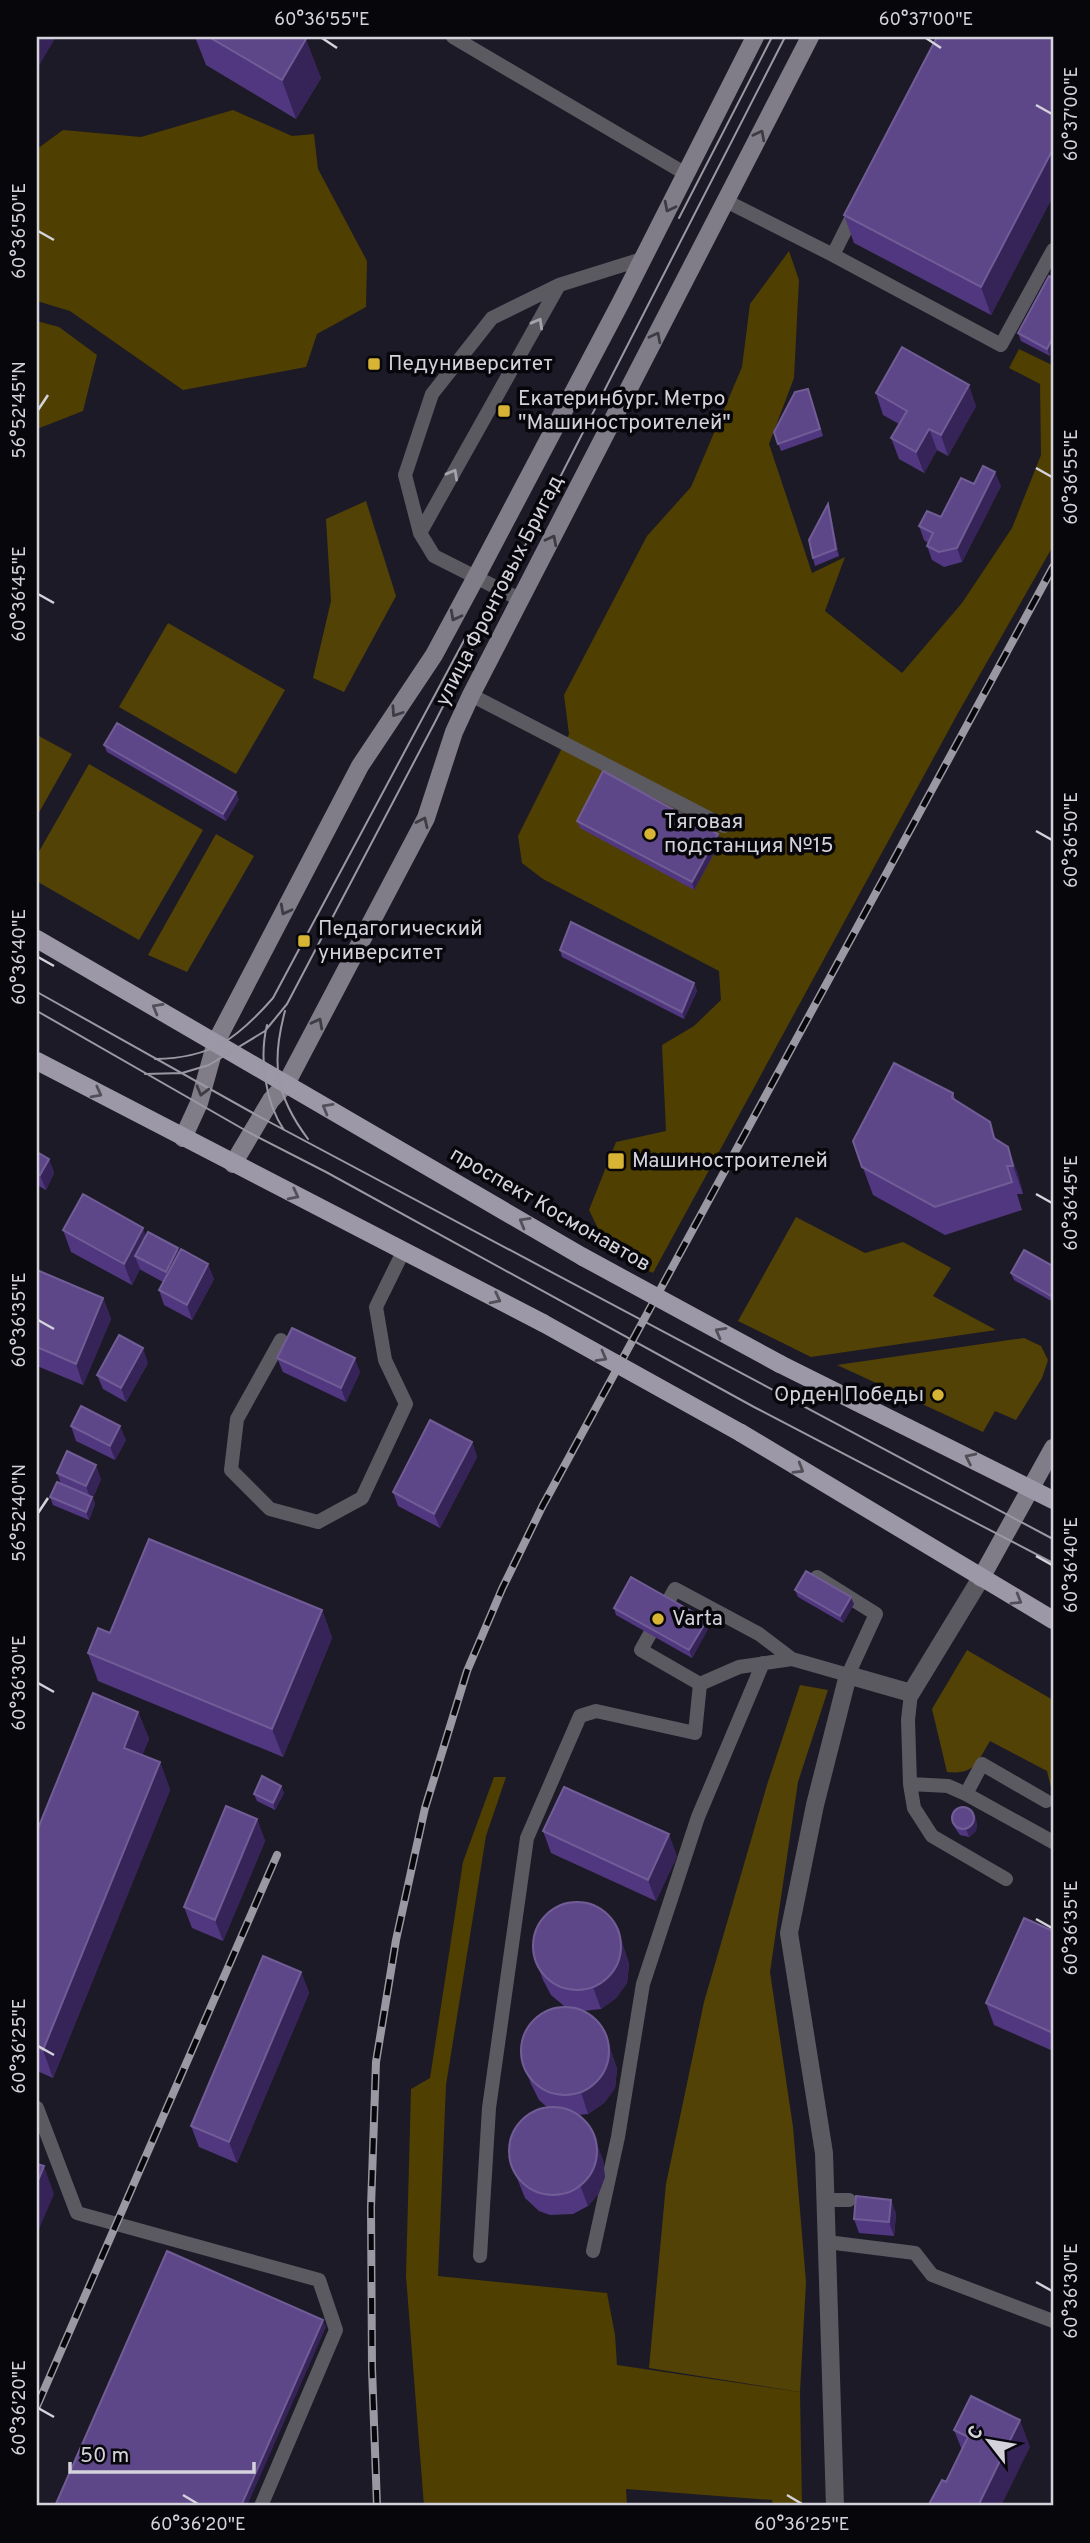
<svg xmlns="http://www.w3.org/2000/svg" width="1090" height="2543" font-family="Overpass,sans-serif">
  <rect width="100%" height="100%" fill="#1d1a27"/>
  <path fill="#524206" d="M366 501 396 596 344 692 313 678 331 601 326 519Z
    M168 623 285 690 236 774 119 707Z
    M37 735 72 754 37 816Z
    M89 764 203 830 139 940 38 882 37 855Z
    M216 834 254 856 187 972 148 955Z
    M796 1217 865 1253 903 1242 951 1268 933 1296 996 1330 811 1357 738 1321Z
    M1024 1338 1041 1346 1048 1360 1042 1378 1016 1420 995 1411 983 1432 837 1365Z
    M967 1650 1053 1700V1796L1047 1771 990 1741C977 1762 975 1775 947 1772L932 1709Z
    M800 1685 828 1690 798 1782 770 1972 793 2127 806 2282 800 2392 649 2368 666 2184 704 2002 767 1785Z"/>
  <path fill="#4f3f01" d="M233 110 292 136 314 134 318 169 367 261 366 307 317 334 306 367 183 390 70 311 37 301V149L63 130 141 137Z
    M789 251 799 280 794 378 769 444 812 573 845 557 825 611 902 673 962 603 1012 528 1041 455 1040 384 1009 368 1019 349 1052 365 1053 363V546L958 713 653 1273 610 1253 589 1210 616 1142 666 1131 662 1045 694 1026 721 1000 719 971 543 879 522 863 518 836 569 734 564 695 647 536 691 487 742 367 750 304Z
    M37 321 59 327 97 355 83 411 37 429Z
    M494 1777H506L486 1836 446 2085 438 2276 607 2293 615 2335 617 2365 800 2392 802 2506H773L772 2500 626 2489 627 2506H424L406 2276 411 2089 430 2078 463 1862Z"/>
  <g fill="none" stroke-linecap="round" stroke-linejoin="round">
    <path stroke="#5c5a61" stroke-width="14" d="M453 37 686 174
      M726 201 833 255 1001 345 1053 250
      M833 255 856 209
      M420 533 559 285
      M521 600 434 556 420 533 405 475 432 394 492 318 559 285 642 259
      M471 695 724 826
      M281 1340 237 1419 231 1470 270 1509 318 1522 362 1498 406 1404 385 1360 376 1307 403 1252
      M792 1659 759 1634 675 1589 641 1650 700 1684 739 1667 792 1659 848 1675 876 1614 817 1577
      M911 1693 908 1720 910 1784 948 1786 966 1794 1053 1842
      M910 1784 914 1808 932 1836 1006 1879
      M966 1794 982 1764 1046 1801
      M37 2108 77 2213 319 2280 336 2330 261 2506
      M826 2200H849
      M827 2242 915 2253 932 2275 1053 2321
      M593 2251 618 2137 643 1984 698 1817 763 1663
      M480 2256 489 2108 527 1838 580 1716 596 1711 695 1733 700 1684"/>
    <path stroke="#5c5a61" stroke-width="18" d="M835 2506 824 2153 789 1933 815 1805 848 1675 911 1693 981 1578"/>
    <path stroke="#807d89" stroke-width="18" d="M183 1138 199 1103 216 1042 360 766 434 655 476 577 621 302 755 37
      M233 1164 271 1100 286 1084 426 818 454 732 471 695 810 37
      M981 1578 1053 1448"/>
    <path stroke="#9c98a7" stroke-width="18" d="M37 939 583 1257
      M37 1061 543 1323
      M780 1364 1053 1500
      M741 1433 1053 1620"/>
    <path stroke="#9a98a2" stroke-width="2" d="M679 218 772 37
      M37 992 260 1117 1053 1539
      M37 1011 250 1133 326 1172 754 1407 1053 1563
      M285 1011C271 1063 275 1095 308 1139
      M267 1025C259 1058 265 1102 284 1130
      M155 1059C212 1058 237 1039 273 998L468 633
      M145 1074 182 1073 209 1065 265 1031 287 1004 435 722 785 37"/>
    <defs>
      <path id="rail" d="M37 2406 277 1855
        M377 2506 372 2368 371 2207 376 2062 396 1940 425 1808 467 1671 502 1589 542 1507 1053 567"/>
    </defs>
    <use href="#rail" stroke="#9a98a2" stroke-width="8"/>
    <use href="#rail" stroke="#07060b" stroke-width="5" stroke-dasharray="16" stroke-linecap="butt"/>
    <path stroke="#9c98a7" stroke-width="18" d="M583 1257 780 1364
      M543 1323 741 1433"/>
  </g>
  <path fill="#50377f" d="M195 37H302L321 78 296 119 206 65Z
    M1053 37V196L991 315 854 243 844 215Z
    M1053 278V349L1050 356 1021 341 1018 333Z
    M876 393 976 406 948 456 937 450 924 473 899 459 891 438 899 424 883 415Z
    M811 397 823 436 781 451 774 432Z
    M974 484 1001 486 962 562 944 567 932 560 927 546 928 543 924 540 919 526 941 517Z
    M828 504 830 511 839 556 815 566 813 558Z
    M104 745 239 799 226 821 107 752Z
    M577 821 721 841 694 890 580 828Z
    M560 950 694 983 697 991 684 1019 562 957Z
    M953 1093 956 1101 990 1122 996 1140 1008 1147 1018 1175 1023 1194H1017L1022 1210 945 1235 873 1195 853 1141Z
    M37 1152 49 1159 54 1173 46 1190 37 1185Z
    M63 1230 146 1235 180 1252 214 1279 192 1320 164 1305 159 1290 163 1282 141 1270 140 1269 132 1285 71 1252Z
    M1053 1266V1302L1014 1280 1011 1273Z
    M37 1270 103 1298 111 1319 83 1385 37 1366Z
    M277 1358 360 1372 346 1402 283 1372Z
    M148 1363 126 1402 103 1389 97 1375Z
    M71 1426 126 1440 115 1460 76 1441Z
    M472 1442 477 1457 440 1528 398 1506 393 1492Z
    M57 1473 101 1479 93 1498 95 1504 89 1520 53 1505 50 1497 61 1484Z
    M795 1590 854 1604 843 1623 798 1597Z
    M614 1608 709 1627 692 1658 616 1615Z
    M322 1610 332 1638 283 1757 98 1681 88 1653 110 1633Z
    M138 1712 149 1739 142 1755 160 1762 170 1790 53 2078 37 2071V1831Z
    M281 1786 284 1793 275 1810 257 1801 254 1794Z
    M257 1819 265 1841 223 1941 192 1928 184 1907Z
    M952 1821 977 1823 976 1831 969 1837 960 1835 955 1828Z
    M543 1831 677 1856 656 1901 551 1853Z
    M616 1924 629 1964 627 1983 616 1998 601 2009 583 2011 604 2030 617 2069 615 2088 604 2103 588 2114 578 2115 603 2160 605 2177 599 2193 588 2206 573 2214 550 2215 539 2211 525 2198 509 2158 548 2108 539 2100 531 2084 523 2063 569 2007 564 2006 551 1995 543 1980 535 1958Z
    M1053 1931V2051L994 2025 986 2003Z
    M301 1972 309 1993 237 2163 199 2147 191 2126Z
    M891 2200 896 2214 894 2236 859 2233 854 2219Z
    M954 2430 1030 2447 946 2482 962 2450Z"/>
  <path fill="#362458" d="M37 37H56L37 69Z
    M306 39 321 78 296 119 282 80Z
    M1053 149V196L991 315 981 287Z
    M1053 337V349L1050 356 1047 349Z
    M969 385 976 406 948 456 941 435Z
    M929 429 937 450 924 473 916 452Z
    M995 472 1001 486 962 562 957 548Z
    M828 504 830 511 839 556 836 549Z
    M236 792 239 799 226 821 223 814Z
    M718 834 721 841 694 890 692 882Z
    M694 983 697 991 684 1019 682 1012Z
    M1008 1147 1018 1175 1023 1194 1013 1166Z
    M49 1159 54 1173 46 1190 40 1175Z
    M143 1228 151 1249 135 1256 140 1269 132 1285 124 1264Z
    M178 1248 184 1262 171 1286 166 1272Z
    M208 1264 214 1279 192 1320 187 1305Z
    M103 1298 111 1319 83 1385 76 1364Z
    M143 1348 148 1363 126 1402 121 1388Z
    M355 1358 360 1372 346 1402 341 1388Z
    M120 1426 126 1440 115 1460 110 1446Z
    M472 1442 477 1457 440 1528 434 1514Z
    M96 1465 101 1479 93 1498 95 1504 89 1520 86 1512 91 1501 86 1486Z
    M851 1597 854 1604 843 1623 840 1616Z
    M322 1610 332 1638 283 1757 272 1729Z
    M707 1620 709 1627 692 1658 689 1650Z
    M138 1712 149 1739 134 1776 124 1748Z
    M160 1762 170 1790 53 2078 43 2050Z
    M281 1786 284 1793 275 1810 273 1803Z
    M975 1815 977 1823 976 1831 969 1837 966 1829Z
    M257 1819 265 1841 223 1941 215 1920Z
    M669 1834 677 1856 656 1901 648 1880Z
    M616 1924 629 1964 627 1983 616 1998 601 2009 593 1987Z
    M301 1972 309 1993 237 2163 229 2142Z
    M604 2030 617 2069 615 2088 604 2103 588 2114 581 2092Z
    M595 2138 603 2160 605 2177 599 2193 588 2206 580 2185Z
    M44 2166 54 2194 37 2234V2183Z
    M891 2200 896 2214 894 2236 889 2222Z
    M323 2320 326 2327 247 2506H241Z
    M1020 2420 1030 2447 1001 2506H978Z"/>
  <path fill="#5e4789" stroke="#715d96" stroke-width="2" d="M209 37H302L306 39 282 80Z
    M937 37H1053V149L981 287 844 215Z
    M1049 276 1053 278V337L1047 349 1018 333Z
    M902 347 969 385 941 435 929 429 916 452 891 438 907 411 876 393Z
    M808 389 820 429 778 444 774 432 795 392Z
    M983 466 995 472 957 548 939 552 927 546 933 533 919 526 927 511 941 517 961 478 974 484Z
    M828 504 836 549 813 558 809 540Z
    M117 723 236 792 223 814 104 745Z
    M603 771 718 834 692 882 577 821Z
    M571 922 694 983 682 1012 560 950Z
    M894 1063 953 1093 952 1098 990 1122 994 1138 1008 1147 1013 1166H1007L1012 1182 935 1207 862 1167 853 1141Z
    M37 1152 49 1159 40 1175 37 1174Z
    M83 1194 143 1228 124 1264 63 1230Z
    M148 1232 178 1248 166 1272 135 1256Z
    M181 1249 208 1264 187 1305 159 1290Z
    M1024 1250 1053 1266V1297L1011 1273Z
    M37 1270 103 1298 76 1364 37 1347Z
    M292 1328 355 1358 341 1388 277 1358Z
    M119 1335 143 1348 121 1388 97 1375Z
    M81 1406 120 1426 110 1446 71 1426Z
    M430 1420 472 1442 434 1514 393 1492Z
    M67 1451 96 1465 86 1486 57 1473Z
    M57 1482 92 1497 86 1512 50 1497Z
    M149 1539 322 1610 272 1729 88 1653 98 1628 110 1633Z
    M806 1571 851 1597 840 1616 795 1590Z
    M631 1577 707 1620 689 1650 614 1608Z
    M93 1693 138 1712 124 1748 160 1762 43 2050 37 2047V1831Z
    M262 1776 281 1786 273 1803 254 1794Z
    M564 1787 669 1834 648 1880 543 1831Z
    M226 1806 257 1819 215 1920 184 1907Z
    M952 1818a11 11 0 1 1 22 0a11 11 0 1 1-22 0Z
    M533 1946a44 44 0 1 1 88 0a44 44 0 1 1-88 0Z
    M1024 1918 1053 1931V2033L986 2003Z
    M263 1956 301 1972 229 2142 191 2126Z
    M521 2051a44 44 0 1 1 88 0a44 44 0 1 1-88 0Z
    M509 2151a44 44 0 1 1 88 0a44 44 0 1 1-88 0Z
    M37 2164 44 2166 37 2183Z
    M856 2196 891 2200 889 2222 854 2219Z
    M167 2251 323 2320 241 2506H55Z
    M971 2396 1020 2420 978 2506H928L942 2480 946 2482 968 2437 954 2430Z"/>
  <defs><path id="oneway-chevron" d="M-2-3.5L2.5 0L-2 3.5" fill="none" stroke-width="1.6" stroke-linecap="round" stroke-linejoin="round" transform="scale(1.75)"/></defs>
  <g stroke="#3d3c44">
    <use href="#oneway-chevron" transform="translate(760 135) rotate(-63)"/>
    <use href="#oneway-chevron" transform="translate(669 207) rotate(117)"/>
    <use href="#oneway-chevron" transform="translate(656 337) rotate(-63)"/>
    <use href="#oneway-chevron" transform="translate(552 540) rotate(-63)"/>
    <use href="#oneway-chevron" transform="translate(455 616) rotate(118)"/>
    <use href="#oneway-chevron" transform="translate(396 712) rotate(124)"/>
    <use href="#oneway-chevron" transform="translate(423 822) rotate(-65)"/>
    <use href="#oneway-chevron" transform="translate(285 910) rotate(118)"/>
    <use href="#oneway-chevron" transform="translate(318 1023) rotate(-62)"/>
    <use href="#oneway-chevron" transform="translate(202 1091) rotate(105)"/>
  </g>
  <g stroke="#a4a2aa">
    <use href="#oneway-chevron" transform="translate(538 323) rotate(-61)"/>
    <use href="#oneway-chevron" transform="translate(453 474) rotate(-61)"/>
  </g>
  <g stroke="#524f59">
    <use href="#oneway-chevron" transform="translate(157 1008) rotate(-150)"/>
    <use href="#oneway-chevron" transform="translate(97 1093) rotate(28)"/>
    <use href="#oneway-chevron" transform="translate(327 1108) rotate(-150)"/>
    <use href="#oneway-chevron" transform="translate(294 1195) rotate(27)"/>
    <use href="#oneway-chevron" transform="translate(524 1222) rotate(-150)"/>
    <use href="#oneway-chevron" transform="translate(496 1299) rotate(27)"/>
    <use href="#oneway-chevron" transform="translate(720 1332) rotate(-151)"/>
    <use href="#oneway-chevron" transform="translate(602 1357) rotate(29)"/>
    <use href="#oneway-chevron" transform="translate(970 1458) rotate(-154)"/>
    <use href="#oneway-chevron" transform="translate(799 1469) rotate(31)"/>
    <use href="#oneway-chevron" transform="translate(1017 1600) rotate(31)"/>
  </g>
  <path fill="none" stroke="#d4d2db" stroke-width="2.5" d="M322 38 337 48M926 38 941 48M1036 105 1052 114M38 231 54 240M38 410 48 395M1036 468 1052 477M38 594 54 603M1036 831 1052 840M38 957 54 966M1036 1194 1052 1203M38 1320 54 1329M38 1513 48 1498M1036 1556 1052 1565M38 1683 54 1692M1036 1919 1052 1928M38 2046 54 2055M1036 2282 1052 2291M38 2408 54 2417M183 2495 198 2504M787 2495 802 2504"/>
  <g fill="#d8b434" stroke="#07060b" stroke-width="2.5">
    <rect x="367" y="357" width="14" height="14" rx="3.5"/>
    <rect x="497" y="404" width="14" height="14" rx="3.5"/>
    <circle cx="650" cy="834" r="7"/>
    <rect x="297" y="934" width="14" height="14" rx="3.5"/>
    <rect x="607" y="1152" width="18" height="18" rx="3.5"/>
    <circle cx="938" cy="1395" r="7"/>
    <circle cx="658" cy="1619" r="7"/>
  </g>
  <g text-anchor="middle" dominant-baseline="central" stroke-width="7" stroke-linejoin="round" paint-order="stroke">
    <g font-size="21" fill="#d4d2db" stroke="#07060b" text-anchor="start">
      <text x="388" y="364">Педуниверситет</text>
      <text x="518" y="399">Екатеринбург. Метро<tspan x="518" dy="24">"Машиностроителей"</tspan></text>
      <text x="664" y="822">Тяговая<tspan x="664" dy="24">подстанция №15</tspan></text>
      <text x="318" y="929">Педагогический<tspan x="318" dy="24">университет</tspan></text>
      <text x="632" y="1161">Машиностроителей</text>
      <text x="924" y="1395" text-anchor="end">Орден Победы</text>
      <text x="672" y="1619">Varta</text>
    </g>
    <g font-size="21" fill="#d4d2db" stroke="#07060b">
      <text transform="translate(500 591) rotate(-63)">улица Фронтовых Бригад</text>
      <text transform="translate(550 1210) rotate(30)">проспект Космонавтов</text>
    </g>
  </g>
  <rect width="1090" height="2543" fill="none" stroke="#07060b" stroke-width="77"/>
  <g transform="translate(989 2441) rotate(301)" stroke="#07060b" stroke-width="5" paint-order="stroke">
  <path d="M0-5L12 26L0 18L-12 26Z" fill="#d4d2db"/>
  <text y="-10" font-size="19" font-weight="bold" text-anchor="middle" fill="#d4d2db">С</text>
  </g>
  <path d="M70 2462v10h184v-10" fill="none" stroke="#d4d2db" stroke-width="3.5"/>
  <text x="80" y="2462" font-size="21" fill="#d4d2db" stroke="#07060b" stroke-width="5" paint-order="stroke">50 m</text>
  <rect x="38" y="38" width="1014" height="2466" fill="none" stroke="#d4d2db" stroke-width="2.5"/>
  <g font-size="18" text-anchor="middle" fill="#d4d2db">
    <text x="322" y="25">60°36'55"E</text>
    <text x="926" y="25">60°37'00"E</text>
    <text transform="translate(1071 114) rotate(-90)" y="6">60°37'00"E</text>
    <text transform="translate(19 231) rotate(-90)" y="6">60°36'50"E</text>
    <text transform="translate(19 410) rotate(-90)" y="6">56°52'45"N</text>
    <text transform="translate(1071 477) rotate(-90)" y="6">60°36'55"E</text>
    <text transform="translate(19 594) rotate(-90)" y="6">60°36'45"E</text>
    <text transform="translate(1071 840) rotate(-90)" y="6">60°36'50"E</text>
    <text transform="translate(19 957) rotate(-90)" y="6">60°36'40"E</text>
    <text transform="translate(1071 1203) rotate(-90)" y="6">60°36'45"E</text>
    <text transform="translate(19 1320) rotate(-90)" y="6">60°36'35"E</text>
    <text transform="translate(19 1513) rotate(-90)" y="6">56°52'40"N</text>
    <text transform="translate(1071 1565) rotate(-90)" y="6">60°36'40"E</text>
    <text transform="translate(19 1683) rotate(-90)" y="6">60°36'30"E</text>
    <text transform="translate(1071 1928) rotate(-90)" y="6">60°36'35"E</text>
    <text transform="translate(19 2046) rotate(-90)" y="6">60°36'25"E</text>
    <text transform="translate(1071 2291) rotate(-90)" y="6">60°36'30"E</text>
    <text transform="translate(19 2408) rotate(-90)" y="6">60°36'20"E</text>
    <text x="198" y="2530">60°36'20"E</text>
    <text x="802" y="2530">60°36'25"E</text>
  </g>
</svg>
